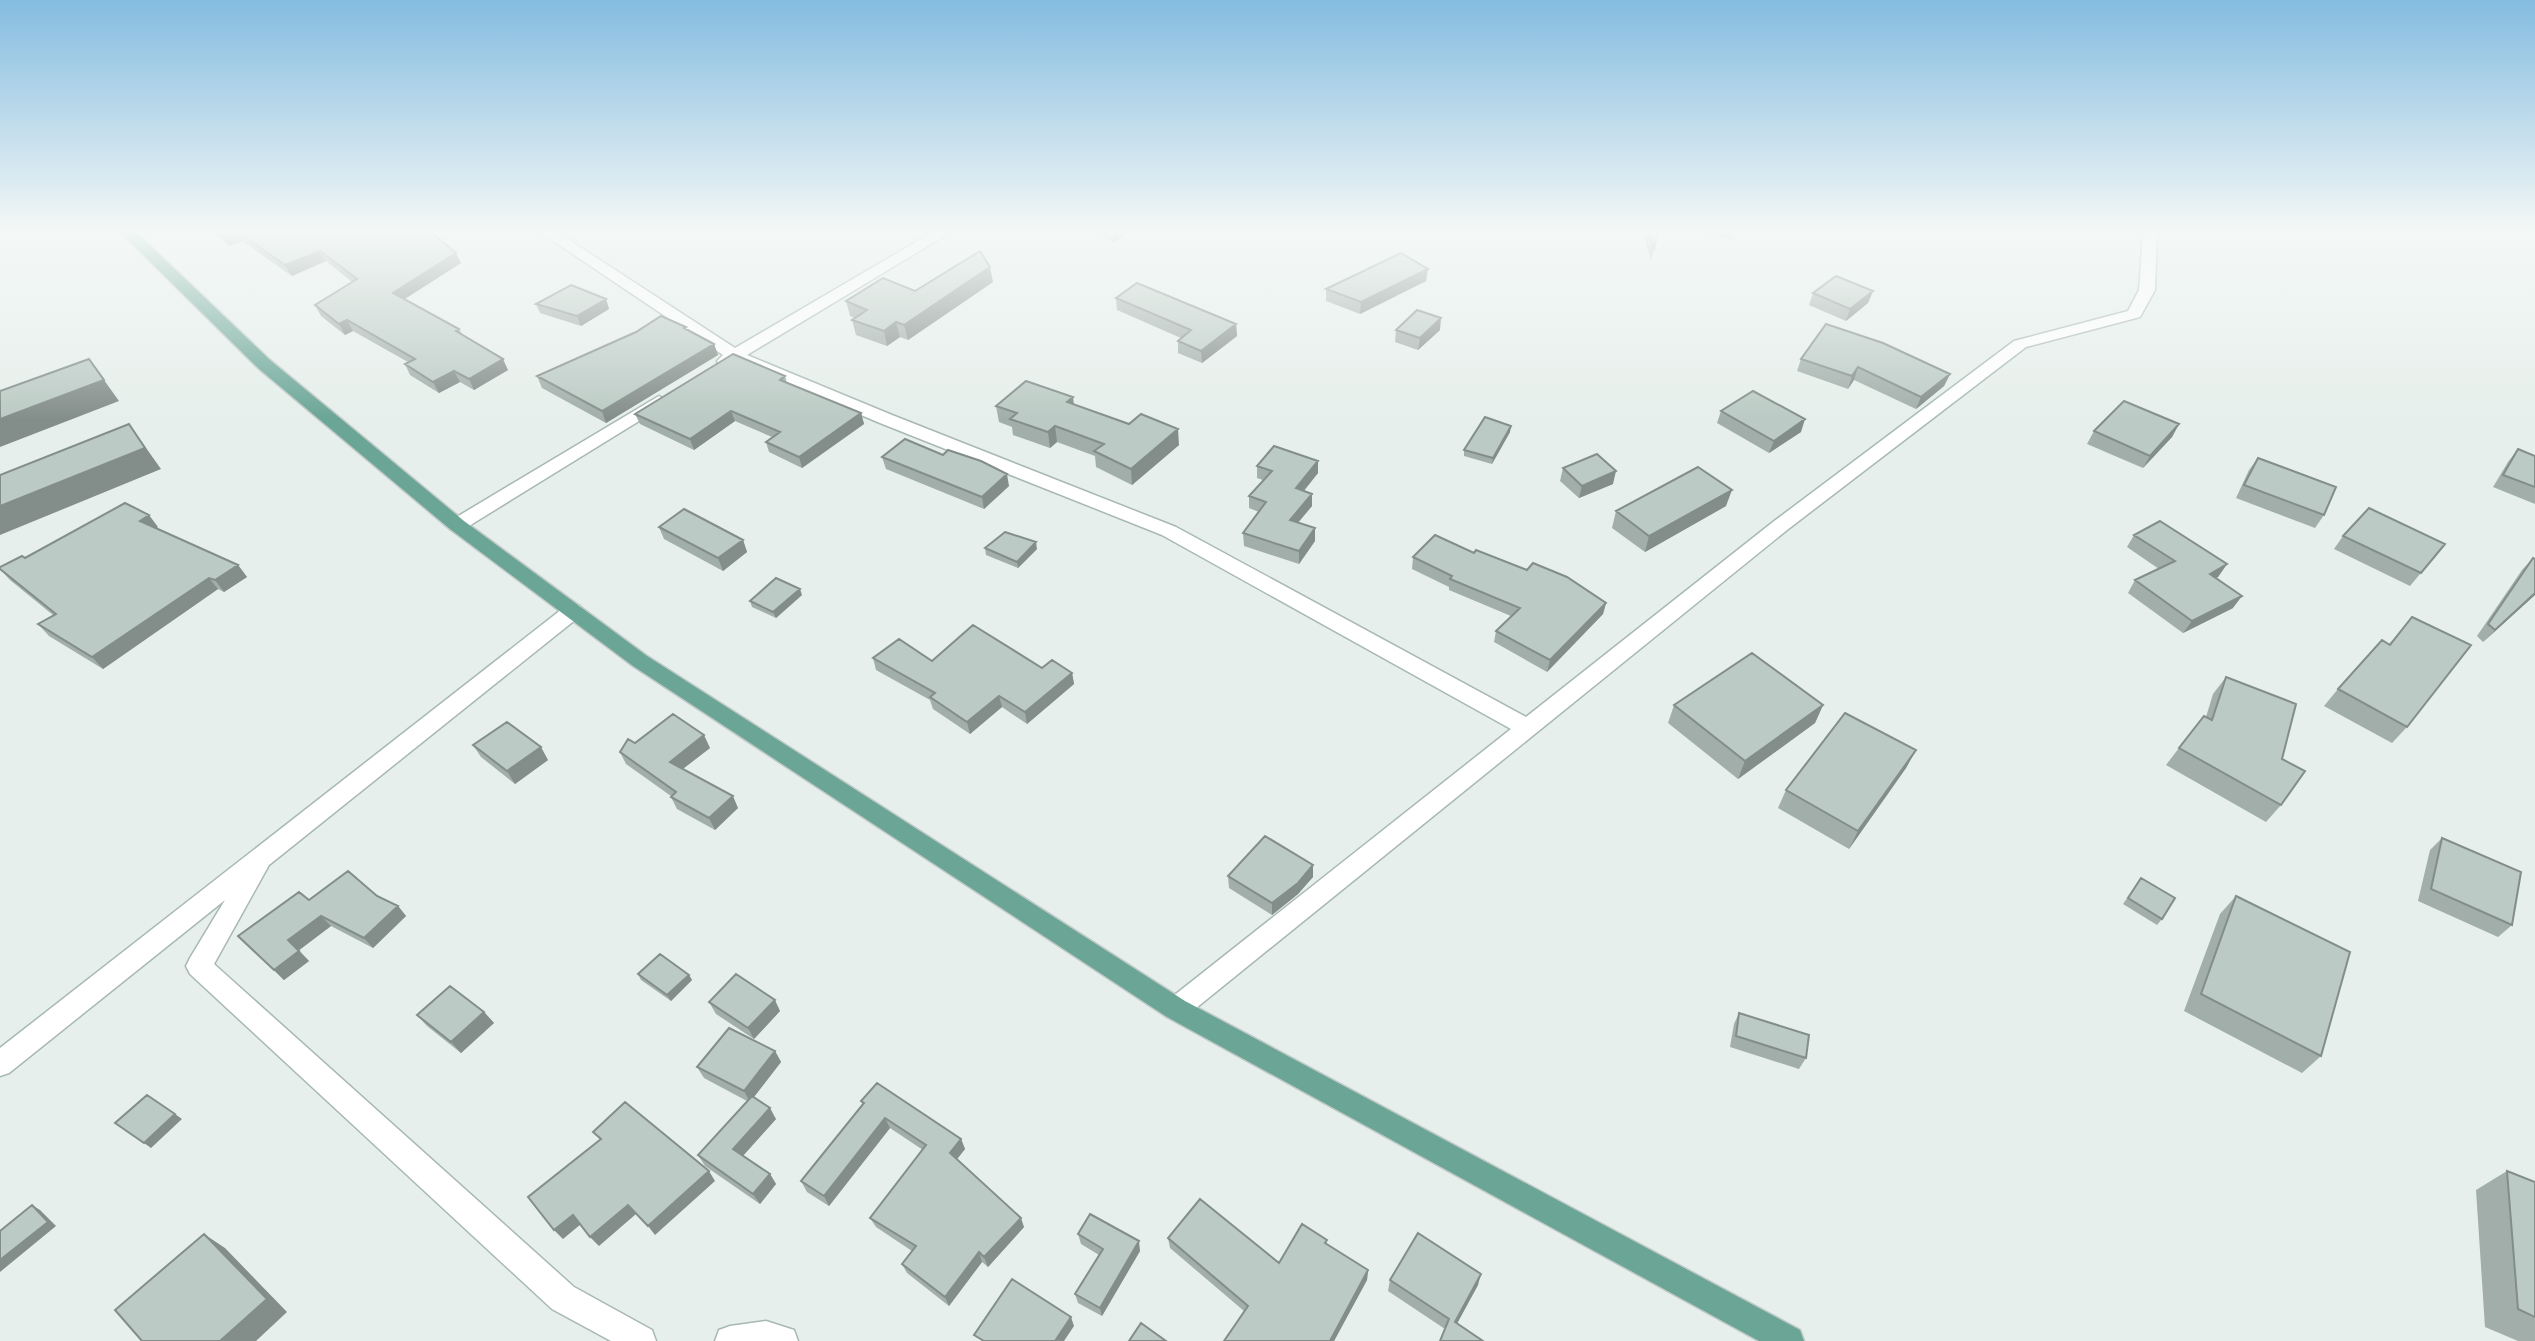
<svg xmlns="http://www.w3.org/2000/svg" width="2535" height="1341" font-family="'Roboto Condensed',sans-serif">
  <rect width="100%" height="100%" fill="#e6efeb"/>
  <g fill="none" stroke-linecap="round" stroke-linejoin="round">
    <defs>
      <path id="minor" d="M540 232H557L735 348 933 232H951L747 355 892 415 1176 527 1526 717 1773 522 2014 341 2128 311 2139 290 2143 232H2157L2155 290 2140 317 2026 347 1787 530 1185 1017 1176 1021 1167 1017 1163 1009 1167 1001 1511 729 1162 535 880 423 736 362 725 366 719 365 717 361 723 355Z
        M659 396 668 401 665 405 464 529H450L448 525 450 521Z
        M573 604 580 606 583 611 580 616 269 865 214 964 574 1287 652 1330 656 1341H611L552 1309 190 974 186 966 190 958 225 900 9 1073 0 1076V1048L566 606Z
        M766 1321 794 1330 798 1341H715L719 1330 730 1326Z"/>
      <path id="major" d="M120 232H136L270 360 464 521 647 656 1185 1001 1800 1330 1804 1341H1759L1167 1017 633 666 450 529 258 368Z"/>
    </defs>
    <use href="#minor" stroke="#a8b8b2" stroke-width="3"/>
    <use href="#major" stroke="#c2cac8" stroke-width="3"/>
    <use href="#minor" fill="#fff" fill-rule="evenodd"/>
    <use href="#major" fill="#6aa596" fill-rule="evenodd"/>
  </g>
  <path fill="#a1aea9" d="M214 232H431L461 263 405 299 459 329 462 334 508 370 474 390 460 382 439 393 410 375 405 364 408 362 353 331 345 335 321 316 315 305 352 282 326 261 292 276 242 241 229 246Z
    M1091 232H1128L1114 242Z
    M1643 232H1659L1651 260Z
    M1710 232H1734L1732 240 1710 235Z
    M1426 281 1360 314 1326 301V289Z
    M993 282 908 340 900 337 887 346 856 335 852 320 855 318 850 316 846 301 915 291Z
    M1873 291 1868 303 1846 321 1809 305 1813 293Z
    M1116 298 1236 324 1237 336 1202 363 1178 353V341L1181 338 1117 310Z
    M606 299 609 309 581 326 540 313 536 304Z
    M686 327 687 330 714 344 718 355 606 423 542 388 537 376Z
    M1396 330H1440L1418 350 1395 342Z
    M1801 359 1950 374 1944 386 1916 409 1854 380 1848 389 1797 371Z
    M785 376 787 383 861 413 864 424 802 468 769 452 766 442 772 437 735 421 694 450 640 424 635 414Z
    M1074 405 1179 445 1132 485 1096 467 1095 456 1057 442 1050 448 1013 435 1012 427 999 422 996 406Z
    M1721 411 1801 432 1769 453 1717 423Z
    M2179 424 2172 437 2143 468 2087 444 2094 431Z
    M1510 432 1492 464 1464 456V450Z
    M2518 449 2535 456V504L2493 487 2508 462Z
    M943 455 1009 486 984 509 886 469 882 457Z
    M2258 458 2324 515 2315 528 2236 498 2249 470Z
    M1257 466 1318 473 1304 491 1312 506 1298 523 1315 528V541L1299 564 1244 546 1243 533 1259 512 1249 508V496L1263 480 1257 478Z
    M1563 468 1613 484 1579 498 1560 481Z
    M1726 506 1645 552 1612 528 1616 511Z
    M158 527 156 528 238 565 247 577 224 592 218 589 103 669 49 636 38 624 53 615 10 580 0 569 25 558Z
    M659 527 743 540 747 552 723 571 664 539Z
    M2134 535 2227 564 2218 577 2216 578 2233 608 2183 633 2128 593 2135 580 2159 569 2127 547Z
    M2343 536 2445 544 2410 586 2334 549Z
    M985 548 1037 549 1018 568 986 555Z
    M1474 553 1606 603 1603 614 1547 672 1494 642 1496 631 1511 616 1449 590V587L1412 569 1413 557Z
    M2533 558 2535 595 2483 642 2477 636 2522 570Z
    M802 595 776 618 752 607 750 601Z
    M2412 617 2407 727 2392 743 2324 706 2338 689 2389 644Z
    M873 658 1042 668 1072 673 1074 684 1027 724 1002 707 970 734 933 709 930 700 876 670Z
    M2226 677 2282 759 2281 805 2266 822 2166 765 2179 748 2206 717 2213 694Z
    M1674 705H1823L1815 723 1738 779 1668 723Z
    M635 743 710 748 683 769 738 808 715 830 677 809 671 797V796L626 764 620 752Z
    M473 745 548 760 515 784 481 757Z
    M1916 750 1906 768 1849 849 1778 808 1786 790Z
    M2442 838 2512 925 2498 937 2418 901 2430 850Z
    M1228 876 1313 877 1298 894 1272 915 1229 888Z
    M2141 878 2162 919 2157 925 2123 904Z
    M2236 896 2321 1056 2302 1073 2184 1011 2220 914Z
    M309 900 398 906 406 916 373 948 331 926 299 950 309 961 284 980 238 936Z
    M638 974 689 975 692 980 671 1001 641 980Z
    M709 1002 780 1011 754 1039 716 1014Z
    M484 1012 494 1023 461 1053 427 1026 417 1015Z
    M1739 1013 1806 1058 1799 1069 1730 1047 1734 1024Z
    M775 1051 781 1062 754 1097 776 1119 743 1156 770 1174 776 1184 760 1204 705 1166 698 1155 747 1101 704 1078 697 1067Z
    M861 1101 961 1139 965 1149 957 1159 1024 1227 988 1267 982 1262 949 1306 907 1273 902 1264 912 1251 876 1227 870 1218 923 1150 890 1128 829 1206 807 1192 801 1181 863 1105Z
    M2507 1171 2535 1182V1341H2518L2485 1327 2476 1190Z
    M1078 1234 1140 1251 1102 1316 1078 1303 1075 1294 1099 1255 1081 1244Z
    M1168 1238 1279 1263 1327 1244 1368 1270 1367 1280 1334 1341H1224L1244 1311 1170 1248Z
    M1390 1280 1478 1285 1457 1323 1445 1329 1388 1291Z"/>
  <path fill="#838d89" d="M233 232H237L242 241 229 246 222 236Z
    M1113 232H1128L1114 242Z
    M320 251 326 261 292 276 285 265Z
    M456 253 461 263 398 303 393 293Z
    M990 267 993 282 908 340 904 325Z
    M1428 269 1426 281 1360 314 1361 302Z
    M1873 291 1868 303 1846 321 1850 309Z
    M606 299 609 309 581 326 577 316Z
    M1441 318 1440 330 1418 350 1420 338Z
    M347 320 353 331 345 335 339 324Z
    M896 322 900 337 887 346 884 331Z
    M1236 324 1237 336 1202 363 1201 351Z
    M714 344 718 355 606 423 602 411Z
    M89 359 119 401 0 447V419Z
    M503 359 508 370 474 390 469 379Z
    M1858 367 1854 380 1848 389 1852 376Z
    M454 371 460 382 439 393 433 382Z
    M1950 374 1944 386 1916 409 1921 397Z
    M1073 397 1075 413 1067 402Z
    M731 411 735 421 694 450 690 439Z
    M861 413 864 424 802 468 799 457Z
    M1805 419 1801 432 1769 453 1774 441Z
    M129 424 161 469 0 535V506Z
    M2179 424 2172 437 2143 468 2150 456Z
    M1055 426 1057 442 1050 448 1048 432Z
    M1511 426 1510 432 1492 464 1493 458Z
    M1178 429 1179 445 1132 485 1131 469Z
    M1318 461V473L1296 500V488Z
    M1616 471 1613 484 1579 498 1582 486Z
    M1007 474 1009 486 984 509 982 497Z
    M1732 490 1726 506 1645 552 1649 536Z
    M1312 494V506L1289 533 1290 520Z
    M149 515 158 527 149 533 140 521Z
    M1315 528V541L1299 564V551Z
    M743 540 747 552 723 571 718 558Z
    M1036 542 1037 549 1018 568 1017 562Z
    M2227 564 2218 577 2201 586 2210 574Z
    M238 565 247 577 224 592 215 580Z
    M209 578 218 589 103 669 92 657Z
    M800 589 802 595 776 618 773 612Z
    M2535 593V595L2483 642 2495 630Z
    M2242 596 2233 608 2183 633 2192 621Z
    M1606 603 1603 614 1547 672 1550 660Z
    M1072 673 1074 684 1027 724 1025 712Z
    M999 696 1002 707 970 734 967 722Z
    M1823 705 1815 723 1738 779 1745 761Z
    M704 735 710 748 676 774 670 762Z
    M541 747 548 760 515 784 507 771Z
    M1916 750 1906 768 1849 849 1858 831Z
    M733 796 738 808 715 830 709 818Z
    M1313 865V877L1298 894 1272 915V903Z
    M398 906 406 916 373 948 364 938Z
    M321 916 331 926 298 951 288 940Z
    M299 951 309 961 284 980 274 970Z
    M689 975 692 980 671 1001 667 995Z
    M775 1000 780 1011 754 1039 748 1028Z
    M484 1012 494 1023 461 1053 451 1042Z
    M775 1051 781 1062 750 1102 744 1091Z
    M770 1108 776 1119 740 1159 733 1149Z
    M175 1114 182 1119 151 1148 144 1143Z
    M885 1118 890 1128 829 1206 824 1196Z
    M961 1139 965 1149 954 1163 950 1153Z
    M709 1171 715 1181 655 1235 648 1226Z
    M770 1174 776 1184 760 1204 753 1194Z
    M32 1205 40 1210 56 1226 0 1272V1260Z
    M628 1205 636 1214 599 1246 590 1237Z
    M573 1215 581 1224 563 1239 554 1230Z
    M1021 1218 1024 1227 988 1267 984 1257Z
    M204 1234 225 1248 287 1312 256 1341H220Z
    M1139 1241 1140 1251 1102 1316 1100 1308Z
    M979 1252 982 1262 949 1306 945 1297Z
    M1368 1270 1367 1280 1334 1341H1330Z
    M1481 1274 1478 1285 1452 1333 1455 1322Z
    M1071 1317 1074 1326 1064 1341H1055Z"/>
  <path fill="#bbcac4" stroke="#838d89" stroke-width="2" d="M218 232H233L222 236Z
    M238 232H431L456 253 393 293 459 329 456 331 503 359 469 379 454 371 433 382 405 364 415 359 347 320 339 324 315 305 357 279 320 251 285 265Z
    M1649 232H1658L1654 248Z
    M980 251 990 267 904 325 896 322 884 331 852 320 867 310 846 301 883 278 915 291Z
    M1401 253 1428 269 1361 302 1326 289Z
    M1836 276 1873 291 1850 309 1813 293Z
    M1137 283 1236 324 1201 351 1178 341 1191 330 1116 298Z
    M571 285 606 299 577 316 536 304Z
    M1417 310 1441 318 1420 338 1396 330Z
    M661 316 686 327 684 328 714 344 602 411 537 376 636 332Z
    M1826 324 1883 343 1950 374 1921 397 1858 367 1852 376 1801 359Z
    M733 354 785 376 780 380 861 413 799 457 766 442 780 432 731 411 690 439 635 414Z
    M89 359 104 380 0 419V391Z
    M1026 381 1073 397 1067 402 1129 424 1141 414 1178 429 1131 469 1094 451 1104 444 1055 426 1048 432 1010 419 1017 413 996 406Z
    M1753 391 1805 419 1774 441 1721 411Z
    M2124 401 2179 424 2150 456 2094 431Z
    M1485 417 1511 426 1493 458 1464 450Z
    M129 424 145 448 0 506V475Z
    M905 439 943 455 948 450 981 461 1007 474 982 497 882 457Z
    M1274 446 1318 461 1296 488 1312 494 1290 520 1315 528 1299 551 1243 533 1266 502 1249 496 1272 471 1257 466Z
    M2518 449 2535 456V487L2503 475Z
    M1597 454 1616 471 1582 486 1563 468Z
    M2258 458 2336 487 2324 515 2244 485Z
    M1698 467 1732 490 1649 536 1616 511Z
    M125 503 149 515 140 521 238 565 215 580 209 578 92 657 38 624 56 614 0 569V567L22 556 25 558Z
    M2369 508 2445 544 2421 573 2343 536Z
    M684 509 743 540 718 558 659 527Z
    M2160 521 2227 564 2210 574 2242 596 2192 621 2135 580 2175 561 2134 535Z
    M1005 532 1036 542 1017 562 985 548Z
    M1435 535 1474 553 1476 550 1527 570 1533 563 1567 577 1606 603 1550 660 1496 631 1520 608 1450 579 1452 576 1413 557Z
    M2533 558 2535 559V593L2495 630 2488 624Z
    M776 578 800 589 773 612 750 601Z
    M2412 617 2471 645 2407 727 2338 689 2382 640 2390 645Z
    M973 625 1042 668 1052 660 1072 673 1025 712 999 696 967 722 930 697 935 693 873 658 899 639 932 661Z
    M1752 653 1823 705 1745 761 1674 705Z
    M2226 677 2296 704 2282 759 2305 771 2281 805 2179 748 2204 716 2212 720Z
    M1845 713 1916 750 1858 831 1786 790Z
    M673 714 704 735 670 762 733 796 709 818 671 797 676 792 620 752 628 739 635 743Z
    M507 722 541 747 507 771 473 745Z
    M1265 836 1313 865 1298 883 1272 903 1228 876Z
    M2442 838 2521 872 2512 925 2431 889Z
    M348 871 377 896 398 906 364 938 321 916 288 940 299 951 274 970 238 936 299 892 309 900Z
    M2141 878 2175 898 2162 919 2128 898Z
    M2236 896 2350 952 2321 1056 2201 994Z
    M660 954 689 975 667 995 638 974Z
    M736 974 775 1000 748 1028 709 1002Z
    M450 986 484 1012 451 1042 417 1015Z
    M1739 1013 1809 1035 1806 1058 1736 1036Z
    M729 1028 775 1051 744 1091 697 1067Z
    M877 1083 961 1139 950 1153 1021 1218 984 1257 979 1252 945 1297 902 1264 916 1246 870 1218 926 1145 885 1118 824 1196 801 1181 864 1103 861 1101Z
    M147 1095 175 1114 144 1143 115 1123Z
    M752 1096 770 1108 733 1149 770 1174 753 1194 698 1155Z
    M625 1102 709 1171 648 1226 628 1205 590 1237 573 1215 554 1230 528 1197 601 1139 593 1132Z
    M2507 1171 2535 1182V1317L2518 1309Z
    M1200 1199 1279 1263 1302 1224 1327 1240 1325 1243 1368 1270 1330 1341H1224L1248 1306 1168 1238Z
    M32 1205 48 1222 0 1260V1231Z
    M1090 1214 1139 1241 1100 1308 1075 1294 1103 1249 1078 1234Z
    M1418 1233 1481 1274 1455 1322 1483 1341H1440L1449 1319 1390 1280Z
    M204 1234 267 1299 220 1341H142L115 1310Z
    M1012 1279 1071 1317 1055 1341H984L974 1335Z
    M1141 1323 1166 1341H1129Z"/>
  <linearGradient id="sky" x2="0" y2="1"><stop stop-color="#84bce0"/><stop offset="0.55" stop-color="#f4f8f6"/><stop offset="1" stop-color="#f4f8f6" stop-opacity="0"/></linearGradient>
  <rect width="2535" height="420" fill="url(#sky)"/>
</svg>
